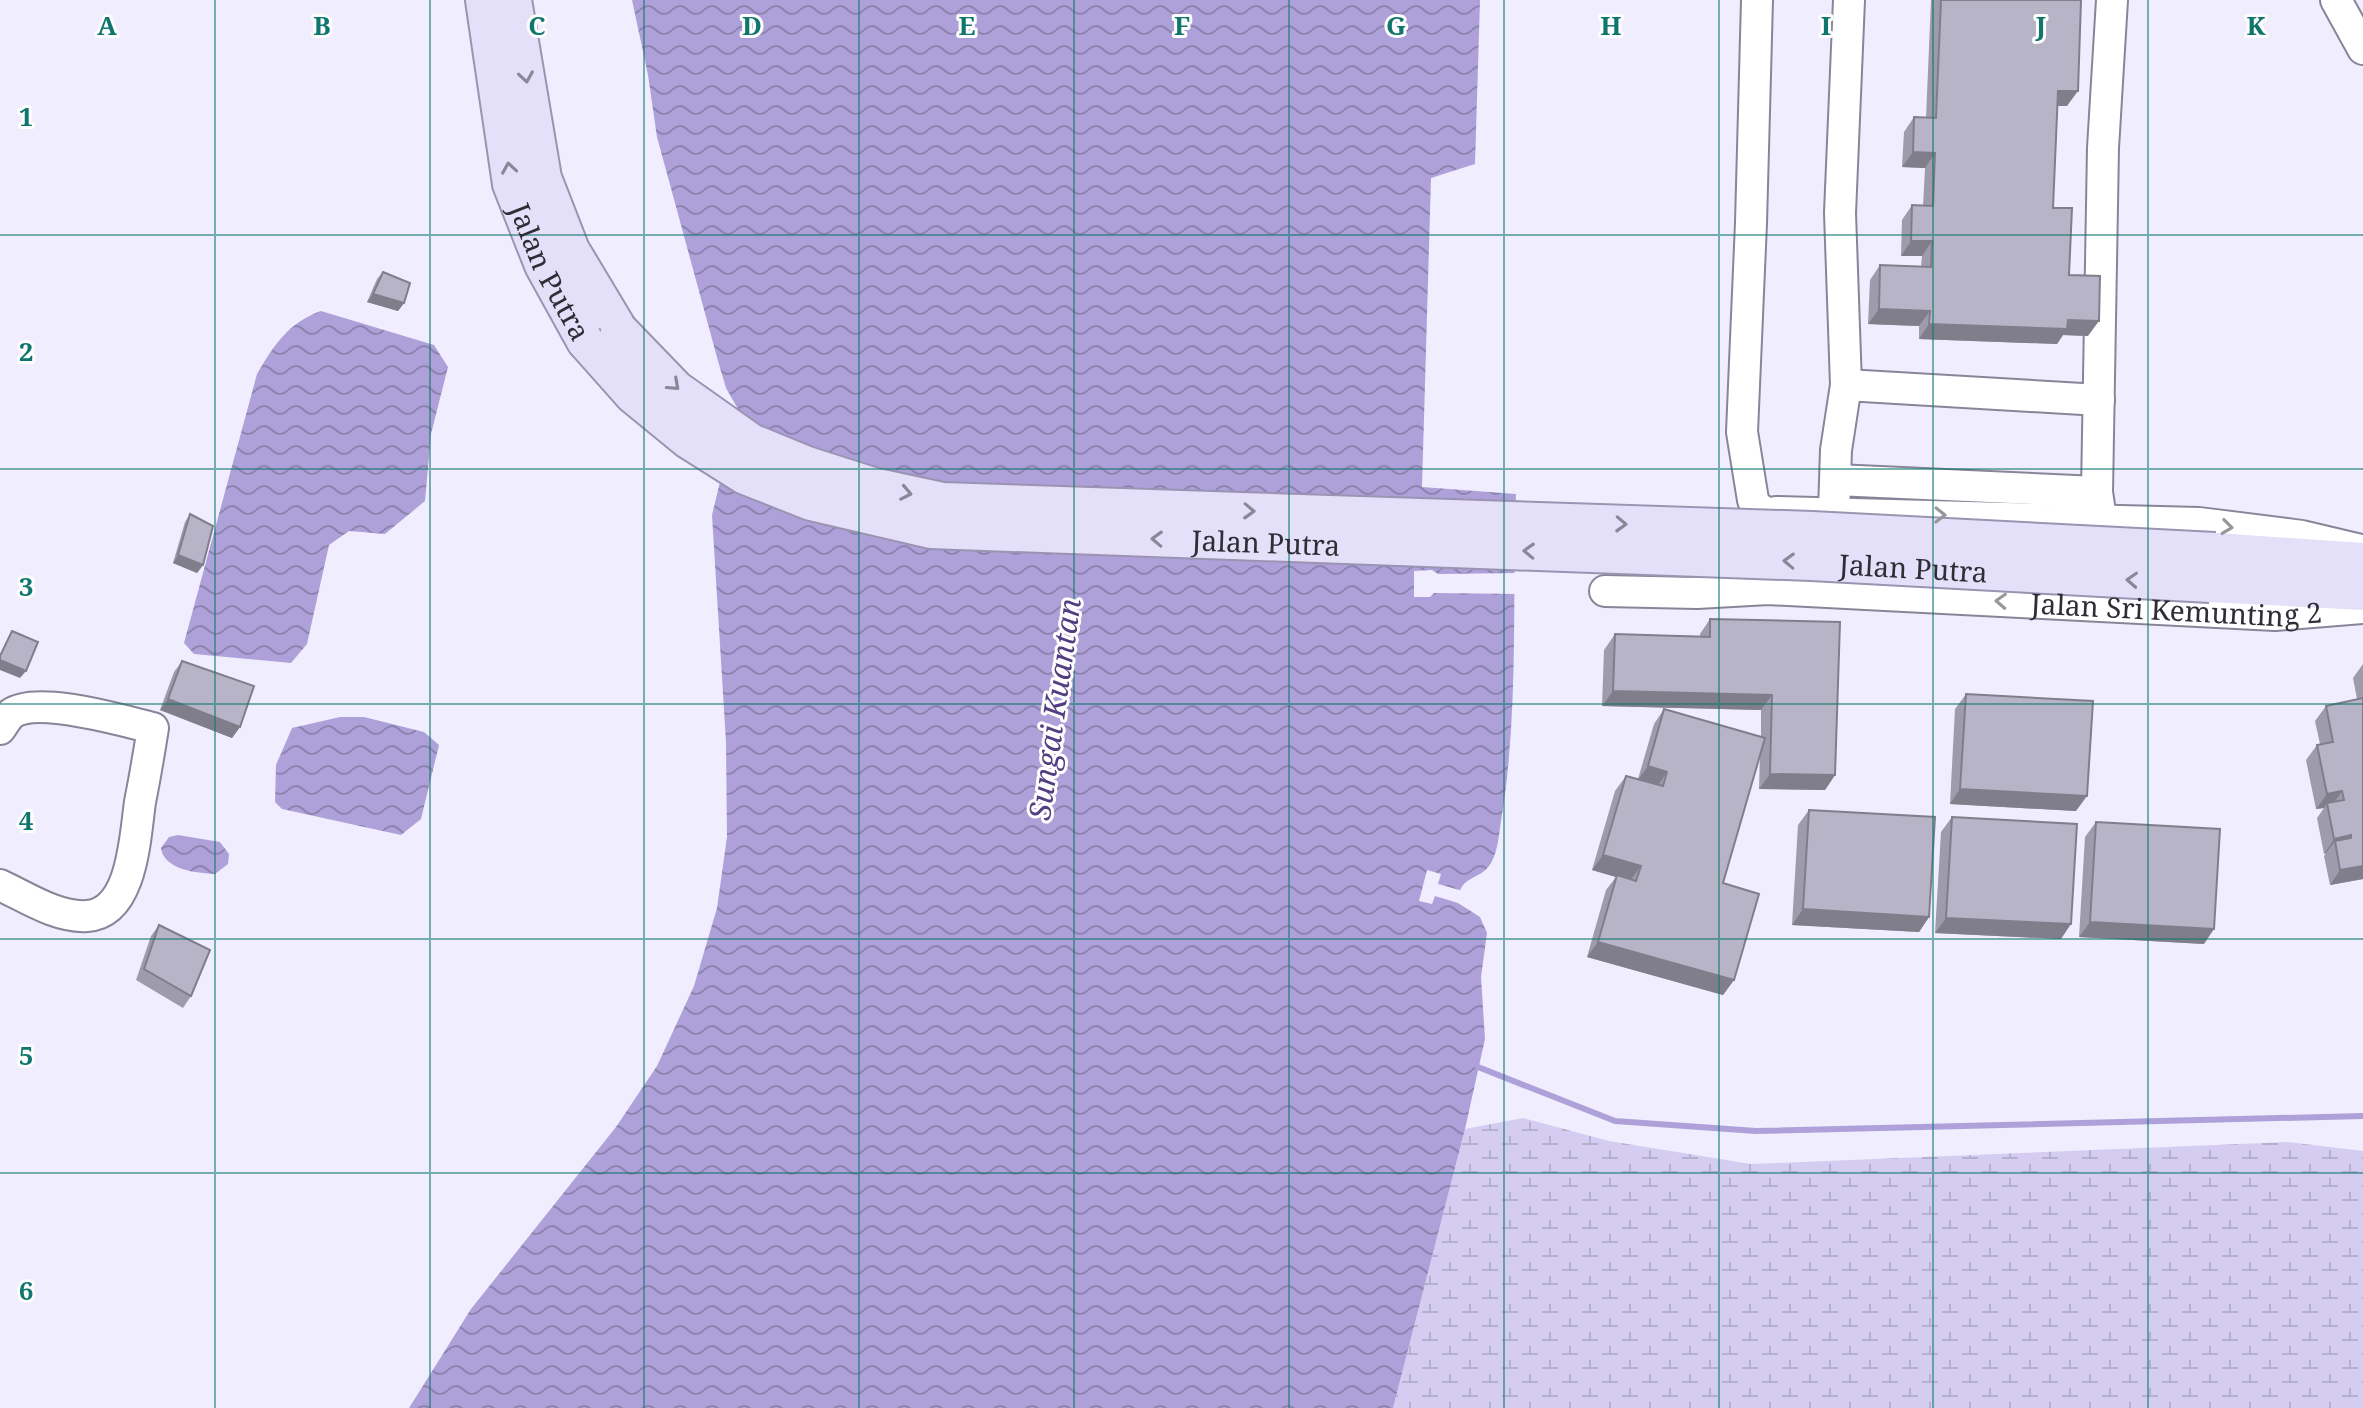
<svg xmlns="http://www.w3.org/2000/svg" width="2363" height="1408" font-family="'Noto Serif',serif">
  <defs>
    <pattern id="wetland-marsh" width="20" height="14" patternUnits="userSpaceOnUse" patternTransform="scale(2)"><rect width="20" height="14" fill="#d4cdf1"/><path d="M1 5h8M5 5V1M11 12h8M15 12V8" fill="none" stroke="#b6b0cf"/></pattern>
    <pattern id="water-waves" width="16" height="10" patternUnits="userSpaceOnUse" patternTransform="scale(2)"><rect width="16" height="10" fill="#aea1d9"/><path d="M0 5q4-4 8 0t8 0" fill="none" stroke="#8e84b1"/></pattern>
  </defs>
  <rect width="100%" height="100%" fill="#f0edfe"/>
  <path fill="url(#wetland-marsh)" d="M1523 1118 1609 1141 1751 1164 2288 1142 2363 1151V1408H1393L1465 1129Z"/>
  <path fill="url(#water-waves)" d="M632 0H1480L1475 164 1431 178 1422 487 1516 494C1512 602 1519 714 1501 821 1499 834 1498 851 1491 863 1480 882 1458 874 1458 903L1480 917 1487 933 1481 977 1485 1039 1465 1129 1393 1408H409L471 1309 616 1127 657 1066 694 986 717 908 727 837 726 742 712 515 720 482 743 418 726 388 718 361 657 137 648 75Z
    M321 311 434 345 448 367 431 434 425 501 385 534 349 531 329 545 307 644 291 663 194 654 184 643 257 374C274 345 288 323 321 311Z
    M340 717H364L424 732 439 745 421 819 401 835 282 809 275 802 276 765 292 728Z
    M178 835 220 842 229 854 228 864 215 874C197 873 164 870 161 848L169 837Z"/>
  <path fill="#f0edfe" d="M1432 570 1438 574 1517 573V594L1434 593 1430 597H1414V571Z
    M1427 870 1441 874 1438 884 1463 891 1462 901 1468 906 1435 896 1432 904 1419 901Z"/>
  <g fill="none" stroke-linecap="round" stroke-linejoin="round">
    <path stroke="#aea1d9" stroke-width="6" d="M1478 1067 1615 1121 1756 1131 2363 1116"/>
    <defs>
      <g id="minor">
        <path d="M1757 0 1751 223 1742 432 1753 500 1757 507 1765 512"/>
        <path d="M2336 0 2363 49"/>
        <path d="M1846 385 2099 400"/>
        <path d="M1836 480 2097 492"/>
        <path d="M1776 512 2199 523 2302 536 2357 549"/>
        <path d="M1834 512 1836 450 1846 385 1840 213 1849 0"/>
        <path d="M2101 519 2097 492 2103 148 2112 0"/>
        <path id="s1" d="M1605 591 1697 593 1768 589 2275 615 2363 608"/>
        <path d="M0 729C3 725 7 718 11 714 37 695 123 721 153 728 149 753 145 777 140 802 135 836 133 913 87 916 57 918 26 897 0 885"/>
      </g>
      <g id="major">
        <path id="s2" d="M484 0 511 184 543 265 585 341"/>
        <path d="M513 0 543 178 571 250 619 330"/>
        <path d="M2215 551 2363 561"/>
        <path d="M2210 584 2363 592"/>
      </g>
    </defs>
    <use href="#minor" stroke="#898598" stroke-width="34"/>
    <use href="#major" stroke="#9a94b2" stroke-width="40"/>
    <use href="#minor" stroke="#fff" stroke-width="30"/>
    <use href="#major" stroke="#e5e0f9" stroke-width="36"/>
    <defs>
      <g id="major-bridge">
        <path d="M619 330 676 389 751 442 807 465 873 486 943 501 1812 530 2215 551"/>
        <path id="s3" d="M585 341 633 395 688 440 745 476 811 502 931 530 1811 562 2210 584"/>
      </g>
    </defs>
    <use href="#major-bridge" stroke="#9a94b2" stroke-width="40" stroke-linecap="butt"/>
    <use href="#major-bridge" stroke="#e5e0f9" stroke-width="36"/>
  </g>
  <path fill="#9e9bac" d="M1931 0H2081L2067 106H2057L2053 208 2069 275 2088 336 2063 335 2057 344 1919 339V326L1868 324 1870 280 1880 265 1921 267 1922 256H1901L1902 220 1912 205 1923 206 1925 168 1902 167 1904 132 1914 117 1926 118Z
    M383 272 404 303 398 311 367 302 377 279Z
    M190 514 203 565 197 573 173 563 185 522Z
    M1710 619 1835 775 1825 790 1759 789 1760 753 1723 883 1734 980 1723 995 1587 957 1606 890 1616 877 1592 870 1615 791 1626 776 1638 779 1654 724 1664 709 1761 737V710L1602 706 1604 650 1615 634 1700 636V634Z
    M182 661 240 727 232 738 160 710 174 672Z
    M2363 664V879L2330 885 2324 856 2326 853 2324 854 2317 818 2324 808 2316 809 2306 760 2317 745 2320 744 2315 721 2326 706 2357 699 2353 678Z
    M1966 694 2076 811 1950 804 1955 709Z
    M1809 810 1929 917 1919 932 1792 925 1798 825Z
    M1952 817 2061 939 1935 933 1941 832Z
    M2096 822 2204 944 2079 937 2085 837Z
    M159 925 191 996 183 1008 136 980 151 936Z"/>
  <path fill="#817e8c" d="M2058 91H2078L2067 106H2047Z
    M1913 152 1935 153 1925 168 1902 167Z
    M1911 241H1932L1922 256H1901Z
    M373 294 404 303 398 311 367 302Z
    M1879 309 1930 311 1919 326 1868 324Z
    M2068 320 2099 321 2088 336 2063 335 2057 344 1919 339 1929 324Z
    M178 555 203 565 197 573 173 563Z
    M0 660 26 671 20 678 0 670Z
    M1613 691 1772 695 1761 710 1602 706Z
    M168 699 240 727 232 738 160 710Z
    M1648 766 1667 772 1657 787 1637 781Z
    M1770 774 1835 775 1825 790 1759 789Z
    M1960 789 2087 796 2076 811 1950 804Z
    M2342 791 2332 806 2327 803 2324 808 2316 809 2327 794Z
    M2351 835 2341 850 2335 841 2326 853 2324 854 2334 839Z
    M1603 855 1641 866 1630 881 1592 870Z
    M2363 866V879L2330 885 2340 870Z
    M1803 909 1929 917 1919 932 1792 925Z
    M1946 918 2071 924 2061 939 1935 933Z
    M2090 922 2214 929 2204 944 2079 937Z
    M1598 942 1734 980 1723 995 1587 957Z"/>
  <path fill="#b8b4c8" stroke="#817e8c" stroke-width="2" d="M1941 0H2081L2078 91H2058L2053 208H2072L2069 275 2100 276 2099 321 2068 320 2067 329 1929 324 1930 311 1879 309 1880 265 1931 267 1932 241H1911L1912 205 1933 206 1935 153 1913 152 1914 117 1936 118Z
    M383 272 410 283 404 303 373 294Z
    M190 514 213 526 203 565 178 555Z
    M1710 619 1840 622 1835 775 1770 774 1772 695 1613 691 1615 634 1710 637Z
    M12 631 38 642 26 671 0 660V656Z
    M182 661 254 686 240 727 168 699Z
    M1966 694 2093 701 2087 796 1960 789Z
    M2363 698V866L2340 870 2335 841 2351 838V835L2334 839 2327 803 2344 800 2342 791 2327 794 2317 745 2333 742 2326 706Z
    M1664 709 1765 738 1723 883 1759 894 1734 980 1598 942 1617 875 1636 881 1641 866 1603 855 1626 776 1663 786 1667 772 1648 766Z
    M1809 810 1935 817 1929 917 1803 909Z
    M1952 817 2077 824 2071 924 1946 918Z
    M2096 822 2220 829 2214 929 2090 922Z
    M159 925 210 950 191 996 144 969Z"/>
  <defs><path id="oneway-chevron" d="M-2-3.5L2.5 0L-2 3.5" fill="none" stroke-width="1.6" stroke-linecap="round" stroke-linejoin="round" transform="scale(2)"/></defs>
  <g stroke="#8a8798">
    <use href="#oneway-chevron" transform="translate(526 77) rotate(81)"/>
    <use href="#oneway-chevron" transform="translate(509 168) rotate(-99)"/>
    <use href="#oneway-chevron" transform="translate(674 385) rotate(42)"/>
    <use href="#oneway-chevron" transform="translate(906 493) rotate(11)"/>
    <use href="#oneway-chevron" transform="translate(1249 511) rotate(2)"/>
    <use href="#oneway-chevron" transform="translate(1621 524) rotate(2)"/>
    <use href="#oneway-chevron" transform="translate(1157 539) rotate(-178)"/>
    <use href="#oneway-chevron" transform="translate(1529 551) rotate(-178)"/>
    <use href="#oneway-chevron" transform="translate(1789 561) rotate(-178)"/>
    <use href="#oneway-chevron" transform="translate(2132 580) rotate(-177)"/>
  </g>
  <g stroke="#97969a">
    <use href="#oneway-chevron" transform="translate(1940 515) rotate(1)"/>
    <use href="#oneway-chevron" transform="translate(2227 527) rotate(7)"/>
    <use href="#oneway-chevron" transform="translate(2001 601) rotate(-177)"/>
  </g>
  <path fill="none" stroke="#0f766e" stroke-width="2" stroke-opacity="0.55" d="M215 0V1408M430 0V1408M644 0V1408M859 0V1408M1074 0V1408M1289 0V1408M1504 0V1408M1719 0V1408M1933 0V1408M2148 0V1408M0 235H2363M0 469H2363M0 704H2363M0 939H2363M0 1173H2363"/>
  <g text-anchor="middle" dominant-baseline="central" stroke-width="6" stroke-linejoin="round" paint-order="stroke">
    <g font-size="28" fill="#2f2e36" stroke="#fdfdfd">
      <text stroke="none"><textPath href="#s2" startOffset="282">Jalan Putra</textPath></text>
      <text stroke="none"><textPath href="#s3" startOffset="740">Jalan Putra</textPath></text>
      <text stroke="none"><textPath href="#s3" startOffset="1388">Jalan Putra</textPath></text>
      <text stroke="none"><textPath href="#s1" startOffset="572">Jalan Sri Kemunting 2</textPath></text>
    </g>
    <g font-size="30" font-style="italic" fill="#513d81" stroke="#fdfdfd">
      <text transform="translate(1054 709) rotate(-82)">Sungai Kuantan</text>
    </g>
  </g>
  <g font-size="26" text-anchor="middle" font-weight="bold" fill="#0f766e" stroke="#fdfdfd" stroke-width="6" stroke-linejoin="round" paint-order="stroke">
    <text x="107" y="35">A</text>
    <text x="322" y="35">B</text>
    <text x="537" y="35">C</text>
    <text x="752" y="35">D</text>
    <text x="967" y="35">E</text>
    <text x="1182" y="35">F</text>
    <text x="1396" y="35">G</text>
    <text x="1611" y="35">H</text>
    <text x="1826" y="35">I</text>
    <text x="2041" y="35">J</text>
    <text x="2256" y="35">K</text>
    <text x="26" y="126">1</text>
    <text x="26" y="361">2</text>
    <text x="26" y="596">3</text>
    <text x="26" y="830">4</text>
    <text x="26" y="1065">5</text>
    <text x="26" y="1300">6</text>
  </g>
</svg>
